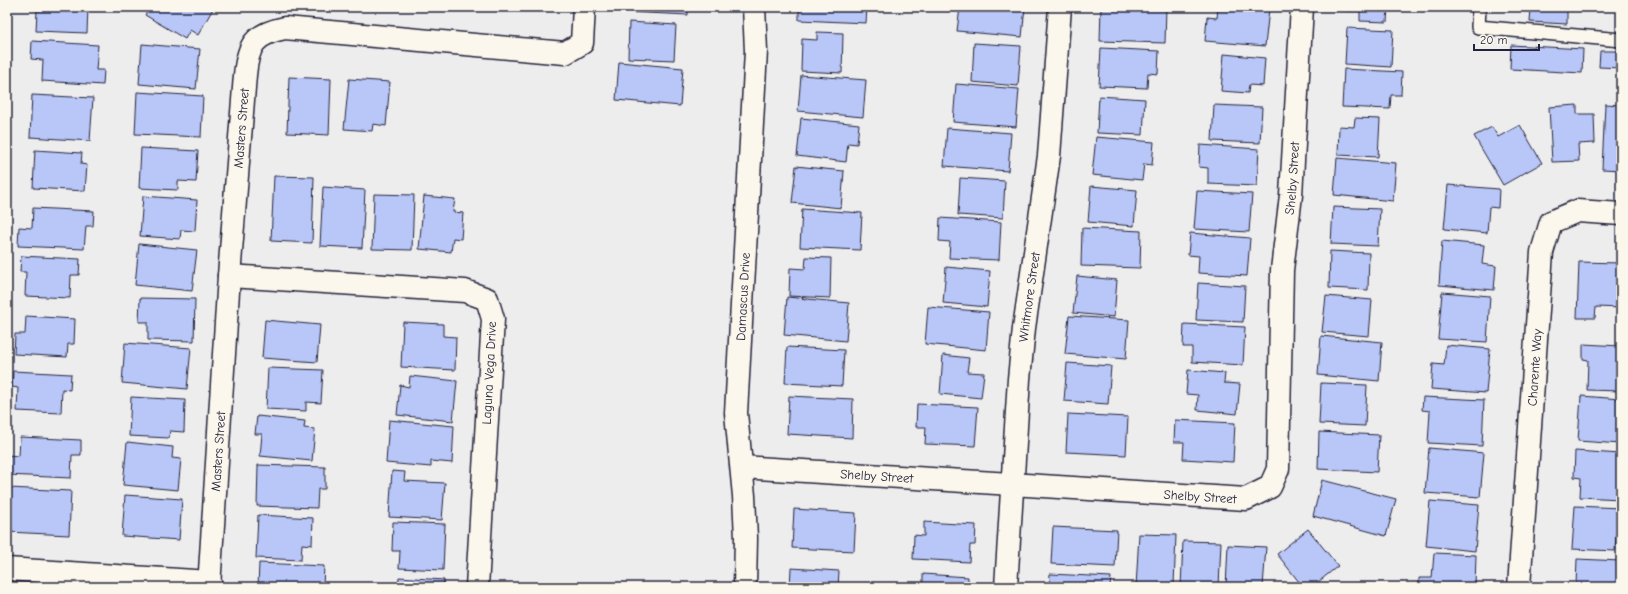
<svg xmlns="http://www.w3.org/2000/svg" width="1628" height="594" font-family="'Comic Neue',sans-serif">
  <rect width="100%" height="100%" fill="#eeedee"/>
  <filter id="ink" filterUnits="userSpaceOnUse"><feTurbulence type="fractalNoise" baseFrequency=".025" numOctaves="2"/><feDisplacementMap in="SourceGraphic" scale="8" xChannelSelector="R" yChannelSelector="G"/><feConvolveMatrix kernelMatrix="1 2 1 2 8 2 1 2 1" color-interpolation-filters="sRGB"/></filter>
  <g filter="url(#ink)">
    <path fill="#b8c7f8" stroke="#22223b" d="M44 7H88L87 33 36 31 37 10H44Z
      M150 7H214L198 35 190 30 185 39 145 15Z
      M625 7H688V15L625 12Z
      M799 7H867L866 23 799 20Z
      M960 7H1025L1022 37 957 31Z
      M1101 7H1166L1165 43 1100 41Z
      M1218 7 1269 9 1265 46 1205 41 1207 17 1217 18Z
      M1347 7H1388L1387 22 1360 21V11H1346Z
      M1531 7H1567V24L1530 22Z
      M629 22 676 25 674 60 628 58Z
      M1347 28 1393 30 1391 67 1345 64Z
      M817 32 843 33 842 73 801 71 802 39 817 40Z
      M32 41 98 45 96 70H104L103 85 42 81 43 60 31 59Z
      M974 43 1021 46 1018 86 972 82Z
      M142 44 200 49 196 89 139 84Z
      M1511 45 1583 49 1582 73 1510 69Z
      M1101 48 1159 51 1158 74 1148 73 1147 88 1099 86Z
      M1600 51H1621V68L1599 67Z
      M1224 54 1265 58 1263 86 1249 85 1248 93 1221 91Z
      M619 62 683 68 680 106 616 100Z
      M1344 69 1402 72 1401 95H1391L1390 109 1342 107Z
      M801 75 866 80 863 117 798 111Z
      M289 77 331 79 329 135 287 133Z
      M349 79 390 82 386 126 373 124 372 131 344 129Z
      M956 84 1019 89 1016 127 953 122Z
      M137 92 203 96 201 137 135 134Z
      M32 95 93 98 90 141 30 137Z
      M1099 96 1145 99 1143 135 1097 133Z
      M1605 104 1621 105V170L1602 169Z
      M1214 105 1262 107 1260 143 1212 141Z
      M1577 105V114H1594L1595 143 1578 144 1579 161 1552 162 1549 107Z
      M801 118 859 124 857 144 848 143 846 162 797 156Z
      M1355 118 1380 119 1378 157 1338 155 1339 126 1354 127Z
      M1520 125 1542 163 1503 185 1474 136 1492 127 1498 137Z
      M947 128 1011 133 1008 171 944 166Z
      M1096 137 1154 142 1152 165 1144 164 1142 180 1092 175Z
      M1200 145 1259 149 1257 186 1208 184V168L1199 167Z
      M141 148 198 151 196 182 178 181V190L139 188Z
      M35 150 82 153 81 164 87 165 85 191 33 188Z
      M1337 158 1396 163 1393 201 1334 195Z
      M796 166 844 171 841 208 792 203Z
      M274 176 314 177 312 243 271 241Z
      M960 178 1005 181 1003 218 958 215Z
      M1448 185 1499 189 1498 208 1489 207 1487 233 1444 229Z
      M1091 186 1137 190 1134 226 1088 222Z
      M323 187 365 190 362 248 320 246Z
      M1197 191 1252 194 1249 232 1194 229Z
      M374 194 414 195 412 250 372 249Z
      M143 196 197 200 195 231 181 230 180 239 140 236Z
      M424 196 455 199 453 212 463 213 461 239 453 238 451 252 419 249Z
      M1333 207 1380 209 1378 246 1331 244Z
      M33 208 94 211 93 226H86L84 249 18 246 19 227 32 228Z
      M802 209 862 213 860 250 800 247Z
      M940 218 1001 222 999 260 949 258 950 242 939 241Z
      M1082 228 1141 231 1140 268 1081 266Z
      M1190 233 1250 238 1247 276 1198 273 1199 256 1188 255Z
      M1442 241 1484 245 1482 264 1496 266 1494 290 1439 285Z
      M139 244 197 250 192 291 135 285Z
      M1330 251 1369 253 1368 290 1329 288Z
      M21 256 80 259 79 275H71L70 298 25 296 26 272H20Z
      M806 257 831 258 830 298 789 296 790 268 805 269Z
      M1579 262 1621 263V308L1596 307 1595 318H1577Z
      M946 267 990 271 987 307 943 303Z
      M1077 276 1117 280 1114 317 1073 313Z
      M1198 283 1245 286 1243 322 1196 320Z
      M1442 292 1490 296 1487 342 1438 339Z
      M1326 296 1372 300 1369 336 1322 332Z
      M787 297 849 303 846 341 784 335Z
      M140 298 195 299 194 341 148 340V322H139Z
      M928 307 989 312 986 350 925 344Z
      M26 316 75 319 74 344H68L67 357 14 354 15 334H25Z
      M1069 316 1129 320 1126 359 1065 354Z
      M265 320 320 325 317 362 262 358Z
      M403 322 443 324V336L456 337 455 370 401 367Z
      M1184 324 1245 327 1243 365 1192 362V347H1183Z
      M1321 336 1382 342 1379 381 1318 375Z
      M125 343 191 348 187 389 122 383Z
      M1583 344 1621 346V391L1587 390 1588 360 1583 359Z
      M1446 345 1490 349 1486 393 1431 389 1433 364 1444 365Z
      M787 347 844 350 842 386 785 383Z
      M943 355 969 358 967 372 984 373 981 398 940 394Z
      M1067 363 1111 366 1108 404 1064 401Z
      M268 368 323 370 321 403 306 402V411L266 409Z
      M1188 370 1225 373 1224 383 1240 384 1237 414 1197 410 1198 395 1186 394Z
      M13 371 71 374 70 390 62 389 61 413 17 411 18 388 12 387Z
      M410 376 457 381 453 421 397 415 400 385 409 387Z
      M1321 383 1367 385 1365 426 1319 424Z
      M789 396 853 399 852 438 787 434Z
      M1581 396 1621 399V444L1578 441Z
      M131 397 185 400 184 432 170 431 169 438 129 436Z
      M1423 397 1484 400 1482 446 1428 443 1430 411 1422 410Z
      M917 404 978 407 975 446 925 444 926 427H916Z
      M1068 414 1128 417 1126 455 1066 452Z
      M257 416 305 421 304 428 315 429 312 461 260 456 262 434H255Z
      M389 420 454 426 452 463 431 461V467L386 463Z
      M1175 420 1235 423 1233 462 1183 459 1184 442H1174Z
      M1319 432 1379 435 1377 472 1318 469Z
      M20 437 81 440V455H72L71 478 7 475V455L19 456Z
      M127 442 173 447 172 458 181 459 178 490 123 485Z
      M1429 448 1484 453 1480 497 1425 493Z
      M1575 451 1621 454V499L1580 497 1581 478 1574 477Z
      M258 465 325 467V489H318L317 508 257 506Z
      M392 471 405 472 404 481 445 483 442 520 389 517Z
      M1322 480 1396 499 1386 536 1313 516Z
      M9 488 71 491 69 535 7 532Z
      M125 495 182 499 179 540 122 536Z
      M1430 501 1479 505 1475 551 1426 546Z
      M1575 506 1621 508V526L1617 525 1615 551 1572 549Z
      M794 509 856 513 854 551 792 548Z
      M258 515 313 518 312 545 302 544 301 560 256 558Z
      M393 522 445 524 443 570 399 568 400 551H392Z
      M924 522 976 525 975 545H970L969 562 913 559 914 535 924 536Z
      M1053 527 1117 530 1115 567 1051 564Z
      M1308 529 1338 566 1312 587H1303L1277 554Z
      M1139 534 1176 535 1174 585 1157 584V587H1136Z
      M1183 541 1221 542 1219 587H1181Z
      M1228 545 1266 547 1263 587H1226Z
      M1434 553 1476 555 1475 587H1419V578H1432Z
      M1577 559 1621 561V587H1569V585H1576Z
      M259 563 324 566 323 587H258Z
      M791 568 839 571 838 587H790Z
      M923 574 968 577V587H923Z
      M1050 574 1111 577 1110 587H1049Z
      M399 577 444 580V587H388H398Z"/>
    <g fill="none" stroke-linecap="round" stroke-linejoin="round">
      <defs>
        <path id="lane" d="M1479 7 1478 27 1621 40"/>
        <g id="street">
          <path d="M229 276 465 291 487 299 493 319 477 587"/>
          <path id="s1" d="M742 467 1246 499 1270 487 1278 469 1282 270 1291 195 1302 7"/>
          <path d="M7 569 210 582"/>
          <path id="s2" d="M209 587 229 276 245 75C248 45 254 34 285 28L565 53 582 43 584 7"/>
          <path id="s3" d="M745 587 746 538 744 496 736 413 756 51 754 7"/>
          <path id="s4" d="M1006 587 1019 379 1024 328 1049 156 1060 7"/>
          <path id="s5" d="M1519 587 1542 252 1551 222 1577 211 1621 214"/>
        </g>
      </defs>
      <use href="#lane" stroke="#22223b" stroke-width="16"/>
      <use href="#street" stroke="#22223b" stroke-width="25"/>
      <use href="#lane" stroke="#fbf7ec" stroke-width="13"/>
      <use href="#street" stroke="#fbf7ec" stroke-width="22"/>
    </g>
  </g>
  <g text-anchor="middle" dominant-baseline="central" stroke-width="3" stroke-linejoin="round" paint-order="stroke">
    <g font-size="13" fill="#22223b" stroke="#fbf7ec">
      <text stroke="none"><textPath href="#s2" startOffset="460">Masters Street</textPath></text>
      <text stroke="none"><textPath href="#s1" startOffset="843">Shelby Street</textPath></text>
      <text stroke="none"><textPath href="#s3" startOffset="291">Damascus Drive</textPath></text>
      <text stroke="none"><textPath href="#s4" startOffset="291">Whitmore Street</textPath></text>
      <text stroke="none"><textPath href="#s5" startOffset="220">Charente Way</textPath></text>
      <text transform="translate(489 373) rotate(-87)">Laguna Vega Drive</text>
      <text stroke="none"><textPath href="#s2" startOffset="136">Masters Street</textPath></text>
      <text stroke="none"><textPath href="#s1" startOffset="135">Shelby Street</textPath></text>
      <text stroke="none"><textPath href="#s1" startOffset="459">Shelby Street</textPath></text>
    </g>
  </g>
  <rect width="1628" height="594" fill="none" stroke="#fbf7ec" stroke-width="24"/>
  <rect x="12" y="12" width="1604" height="570" fill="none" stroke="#22223b" stroke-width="1.5" filter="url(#ink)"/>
  <path d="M1474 44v6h65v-6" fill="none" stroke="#22223b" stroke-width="2"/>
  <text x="1480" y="44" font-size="12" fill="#22223b" stroke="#fbf7ec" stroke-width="3" paint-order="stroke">20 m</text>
</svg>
